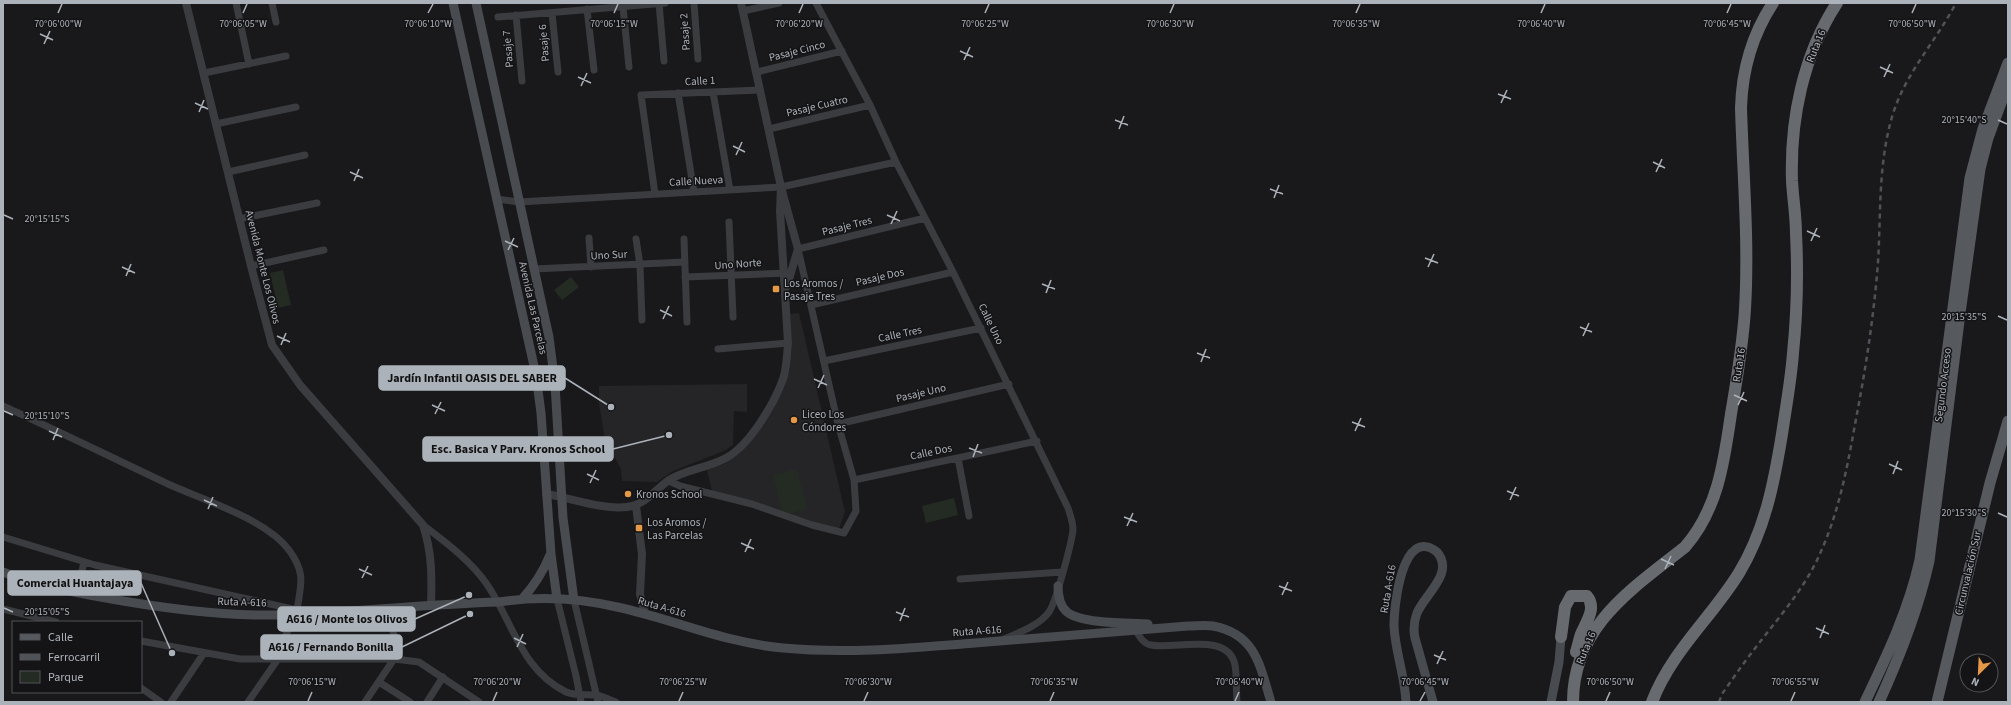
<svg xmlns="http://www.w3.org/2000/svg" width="2011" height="705" font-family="'Source Sans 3',sans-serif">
  <rect width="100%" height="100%" fill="#19191b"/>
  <path fill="#252528" d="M799 313 845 512 839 529 832 530 713 495 707 470 724 464 737 456 756 435 789 373 792 348 790 314Z
    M747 384V412L734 411 733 445 724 451 673 471 657 482 622 481 621 469 605 440 599 404V386Z"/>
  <path fill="#232b23" d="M283 270 291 305 278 308 270 273Z
    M571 277 579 287 562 300 554 290Z
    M797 469 807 509 783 515 773 475Z
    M954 498 958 515 926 523 922 506Z"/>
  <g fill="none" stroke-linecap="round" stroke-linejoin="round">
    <path stroke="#3a3c40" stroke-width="7" d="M236 3 249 64
      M272 3 276 22
      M659 3 664 61
      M694 3 698 59
      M816 3 870 105 896 162 953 272 1068 508C1070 514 1073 522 1073 529 1072 542 1056 602 1049 612 1040 625 1018 633 1004 639
      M623 7 629 67
      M587 9 594 70
      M743 11 779 3
      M552 13 558 72
      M516 15 522 81
      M498 17 665 3
      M757 72 842 51
      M204 73 286 56
      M713 92 730 190
      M678 93 694 192
      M216 124 296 107
      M769 129 870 105
      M228 172 305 155
      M655 194 641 95 760 90
      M496 199 519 202 781 187 896 162
      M239 219 317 203
      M729 222 733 317
      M589 238 591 267
      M636 239 640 265 642 320
      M684 239 687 322
      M251 266 324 250
      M534 269 685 262
      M685 277 789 273
      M811 305 953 272
      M718 349 788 343
      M824 361 981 328
      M3 406C58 431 113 458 168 484 203 500 266 519 289 550 306 573 301 584 297 610
      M838 424 1009 384
      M958 458 969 516
      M854 480 1037 441
      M669 481 680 486 752 504 812 525 844 533 856 511 854 480 838 424 798 249 925 218
      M423 525C445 542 470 560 486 583 513 621 520 669 566 692 575 696 586 694 596 695 603 696 610 700 616 702
      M3 537 95 565 297 610 284 639 278 659H240L141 641
      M960 579 1062 572
      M77 592 84 562
      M557 599 576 676 581 702
      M574 600 598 702
      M3 609 56 622
      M1133 626C1138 633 1142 644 1151 645 1174 650 1228 631 1235 665 1237 676 1236 690 1237 702
      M379 682 410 702
      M141 688 161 702
      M171 702 204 653
      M248 702 278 659H394L419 662 479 702
      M365 702 394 659 395 641 388 608
      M427 702 443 677"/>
    <path stroke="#3a3c40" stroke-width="8" d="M186 3 251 266 272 345 300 385 423 525C432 552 432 577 431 605
      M741 3 781 187 798 249 787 286
      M546 494C571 498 602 510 627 507 645 505 655 490 669 480 687 469 708 468 726 458 749 446 774 404 783 379 787 367 787 355 788 343L780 211 781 187
      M636 506 642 554 640 594 645 614"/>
    <path stroke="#484b4f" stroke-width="9" d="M453 3 536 375 541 413 551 554 557 599
      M476 3 549 337 555 384 563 518 574 600
      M3 572C36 585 71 592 106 598 161 608 218 616 275 615 349 613 424 604 499 602 537 596 579 598 617 607 673 619 725 643 783 648 847 654 911 648 975 643 1046 637 1117 631 1188 626 1196 626 1205 625 1213 626 1256 634 1260 666 1271 702
      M1058 586C1058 595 1060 606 1067 612 1082 624 1129 623 1148 624
      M522 599C535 585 543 572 550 555
      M1406 702C1405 676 1395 651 1394 626 1394 606 1402 525 1437 552 1455 573 1425 594 1417 613 1414 621 1413 629 1415 638L1433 702
      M1551 702 1559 662 1561 637"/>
    <path stroke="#56595e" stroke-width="11" d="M1865 702C1887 656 1909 610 1920 560L1970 178 1983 129 2008 63
      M1879 702C1900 656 1918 610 1929 561L1960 313 1980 169 1988 138 2008 84
      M1937 702 1990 483 2008 421"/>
    <path stroke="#676b70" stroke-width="12" d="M1561 637 1565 607 1571 596H1587C1597 608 1586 622 1581 634 1579 640 1578 646 1576 652
      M1573 702C1573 626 1632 589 1685 547 1718 509 1724 462 1731 414 1737 379 1743 344 1745 309 1749 242 1743 175 1741 108 1742 71 1752 35 1773 3
      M1652 702C1671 652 1712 617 1739 573 1765 530 1774 483 1782 434 1786 407 1791 380 1793 353 1797 314 1798 273 1796 234 1796 216 1793 199 1792 181 1790 120 1803 55 1837 3"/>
    <path stroke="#4f5256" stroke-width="2.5" stroke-dasharray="5 4" stroke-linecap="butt" d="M1719 702 1722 694C1732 680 1742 665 1753 651 1777 619 1806 588 1822 549 1840 508 1848 463 1856 419 1866 367 1874 315 1878 262 1881 214 1878 165 1892 117 1905 73 1935 43 1956 3"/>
  </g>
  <path fill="none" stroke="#acb2b9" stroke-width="1.5" d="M58 13 62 4M243 13 247 4M428 13 433 4M614 13 618 4M799 13 803 4M985 13 989 4M1170 13 1174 4M1356 13 1360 4M1541 13 1545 4M1727 13 1731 4M1912 13 1916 4M40 34 53 40M44 44 50 31M960 51 973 57M964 60 970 47M1880 67 1893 73M578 77 591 83M1884 77 1890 64M581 86 587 73M1498 94 1511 99M195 103 208 109M1501 103 1507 90M199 112 204 100M1115 120 1128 125M1998 120 2007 124M1119 129 1124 116M733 146 745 152M736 155 742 142M1653 162 1665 168M350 172 363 178M1656 172 1662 159M354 181 359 169M1270 189 1283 194M1274 198 1279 185M4 215 13 219M887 215 900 221M891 224 897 211M1807 231 1820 237M505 241 518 247M1811 241 1817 228M508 250 514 238M1425 258 1438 263M122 267 135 273M1428 267 1434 254M126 276 131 264M1042 284 1055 289M1046 293 1051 280M660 310 672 316M1998 316 2007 320M663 319 669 306M1580 327 1592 332M277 336 290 342M1583 336 1589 323M281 345 286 333M1197 353 1210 358M1201 362 1206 349M814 379 827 385M818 388 824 375M1734 395 1747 401M432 405 445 411M1738 405 1744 392M4 411 13 415M435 414 441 402M1352 422 1365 427M49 431 62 437M1355 431 1361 418M53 440 58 428M969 448 982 453M973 457 978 444M1889 464 1902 470M587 474 599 480M1893 474 1898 461M590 483 596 470M1507 491 1519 496M204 500 217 506M1510 500 1516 487M208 509 213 497M1998 513 2007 517M1124 517 1137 522M1127 526 1133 513M741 543 754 549M745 552 751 539M1661 559 1674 565M359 569 372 575M1665 569 1671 556M362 578 368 566M1279 586 1292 591M1282 595 1288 582M4 608 13 612M896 612 909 617M900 621 905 608M1816 628 1829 634M514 638 526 644M1820 638 1825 625M517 647 523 634M1434 655 1446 660M1437 664 1443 651M308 701 312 692M493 701 497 692M679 701 683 692M864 701 868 692M1050 701 1054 692M1235 701 1239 692M1420 701 1425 692M1606 701 1610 692M1791 701 1795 692"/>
  <g fill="#e59847" stroke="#141416" stroke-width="1.5">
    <rect x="772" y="285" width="8" height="8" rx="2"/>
    <circle cx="794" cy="420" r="4"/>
    <circle cx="628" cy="494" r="4"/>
    <rect x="635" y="524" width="8" height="8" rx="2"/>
  </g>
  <g text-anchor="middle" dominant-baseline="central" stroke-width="3" stroke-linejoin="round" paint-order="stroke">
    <g font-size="11" fill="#acb2b9" stroke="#141416">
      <text transform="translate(685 32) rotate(-94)">Pasaje 2</text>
      <text transform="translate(544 43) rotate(-95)">Pasaje 6</text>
      <text transform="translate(1816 46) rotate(-68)">Ruta 16</text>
      <text transform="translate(508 49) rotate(-95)">Pasaje 7</text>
      <text transform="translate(797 51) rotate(-14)">Pasaje Cinco</text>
      <text transform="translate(700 81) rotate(-3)">Calle 1</text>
      <text transform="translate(817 106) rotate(-13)">Pasaje Cuatro</text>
      <text transform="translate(696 181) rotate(-3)">Calle Nueva</text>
      <text transform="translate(847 226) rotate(-14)">Pasaje Tres</text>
      <text transform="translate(609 255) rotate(-3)">Uno Sur</text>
      <text transform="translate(738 264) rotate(-4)">Uno Norte</text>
      <text transform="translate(263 267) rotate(76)">Avenida Monte Los Olivos</text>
      <text transform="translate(880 277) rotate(-13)">Pasaje Dos</text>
      <text transform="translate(533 308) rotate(77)">Avenida Las Parcelas</text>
      <text transform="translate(991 324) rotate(64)">Calle Uno</text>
      <text transform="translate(900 334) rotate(-12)">Calle Tres</text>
      <text transform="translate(1739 365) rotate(-81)">Ruta 16</text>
      <text transform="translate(1943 385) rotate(-83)">Segundo Acceso</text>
      <text transform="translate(921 393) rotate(-13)">Pasaje Uno</text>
      <text transform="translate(931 452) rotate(-12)">Calle Dos</text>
      <text transform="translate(1968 573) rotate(-77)">Circunvalación Sur</text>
      <text transform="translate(1388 589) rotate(-80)">Ruta A-616</text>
      <text transform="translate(242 602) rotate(2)">Ruta A-616</text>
      <text transform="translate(662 607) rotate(16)">Ruta A-616</text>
      <text transform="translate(977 631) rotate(-4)">Ruta A-616</text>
      <text transform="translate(1586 648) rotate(-67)">Ruta 16</text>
    </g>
    <g font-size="11" fill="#acb2b9" stroke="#141416" text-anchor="start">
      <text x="784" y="283">Los Aromos /<tspan x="784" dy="13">Pasaje Tres</tspan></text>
      <text x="802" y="414">Liceo Los<tspan x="802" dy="13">Cóndores</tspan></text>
      <text x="636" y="494">Kronos School</text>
      <text x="647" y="522">Los Aromos /<tspan x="647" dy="13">Las Parcelas</tspan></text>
    </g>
  </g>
  <g font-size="10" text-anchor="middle" fill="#acb2b9" stroke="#141416" stroke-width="3" stroke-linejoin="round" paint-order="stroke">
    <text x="58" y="27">70°06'00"W</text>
    <text x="428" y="27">70°06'10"W</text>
    <text x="614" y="27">70°06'15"W</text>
    <text x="799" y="27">70°06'20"W</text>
    <text x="985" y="27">70°06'25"W</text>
    <text x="1170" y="27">70°06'30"W</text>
    <text x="1356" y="27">70°06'35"W</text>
    <text x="1541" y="27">70°06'40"W</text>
    <text x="1727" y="27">70°06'45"W</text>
    <text x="1912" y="27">70°06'50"W</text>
    <text x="243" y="27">70°06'05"W</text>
    <text x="1964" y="123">20°15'40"S</text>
    <text x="47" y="222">20°15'15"S</text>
    <text x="1964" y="320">20°15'35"S</text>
    <text x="47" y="419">20°15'10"S</text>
    <text x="1964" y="516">20°15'30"S</text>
    <text x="47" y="615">20°15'05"S</text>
    <text x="312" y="685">70°06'15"W</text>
    <text x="497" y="685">70°06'20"W</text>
    <text x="683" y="685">70°06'25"W</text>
    <text x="868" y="685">70°06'30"W</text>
    <text x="1054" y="685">70°06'35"W</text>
    <text x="1239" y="685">70°06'40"W</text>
    <text x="1425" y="685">70°06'45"W</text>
    <text x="1610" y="685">70°06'50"W</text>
    <text x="1795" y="685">70°06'55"W</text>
  </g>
  <path fill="none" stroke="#acb2b9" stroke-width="1.5" d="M611 407L565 378M669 435L613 449M172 653L141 583M469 595L415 619M470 614L402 647"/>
  <g fill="#acb2b9" stroke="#141416" stroke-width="1.5">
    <circle cx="611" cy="407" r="4"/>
    <circle cx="669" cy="435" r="4"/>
    <circle cx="172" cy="653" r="4"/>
    <circle cx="469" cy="595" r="4"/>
    <circle cx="470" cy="614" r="4"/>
  </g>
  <g fill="#acb2b9" stroke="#acb2b9" stroke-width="1.5">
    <rect x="379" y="366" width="186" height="24" rx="4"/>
    <rect x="423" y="437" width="190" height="24" rx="4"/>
    <rect x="8" y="571" width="133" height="24" rx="4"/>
    <rect x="278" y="607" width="137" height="24" rx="4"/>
    <rect x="261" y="635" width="141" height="24" rx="4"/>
  </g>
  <g font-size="12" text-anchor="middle" font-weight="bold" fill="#111">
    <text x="472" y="382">Jardín Infantil OASIS DEL SABER</text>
    <text x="518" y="453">Esc. Basica Y Parv. Kronos School</text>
    <text x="75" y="587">Comercial Huantajaya</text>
    <text x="347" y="623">A616 / Monte los Olivos</text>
    <text x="331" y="651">A616 / Fernando Bonilla</text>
  </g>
  <rect width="2011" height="705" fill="none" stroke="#acb2b9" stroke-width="8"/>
  <rect x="12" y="621" width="130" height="72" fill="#141416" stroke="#515357"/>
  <rect x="20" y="634" width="20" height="6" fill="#56595e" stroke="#515357"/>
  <text x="48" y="641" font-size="12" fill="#acb2b9">Calle</text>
  <rect x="20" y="654" width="20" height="6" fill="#4f5256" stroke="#515357"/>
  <text x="48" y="661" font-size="12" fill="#acb2b9">Ferrocarril</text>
  <rect x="20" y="671" width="20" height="12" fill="#232b23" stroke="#515357"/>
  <text x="48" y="681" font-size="12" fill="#acb2b9">Parque</text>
  <g transform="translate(1979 673) rotate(204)"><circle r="19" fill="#141416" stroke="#515357"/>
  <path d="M0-3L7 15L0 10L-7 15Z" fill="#e59847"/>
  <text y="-6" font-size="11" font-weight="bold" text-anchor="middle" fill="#acb2b9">N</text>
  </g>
</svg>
